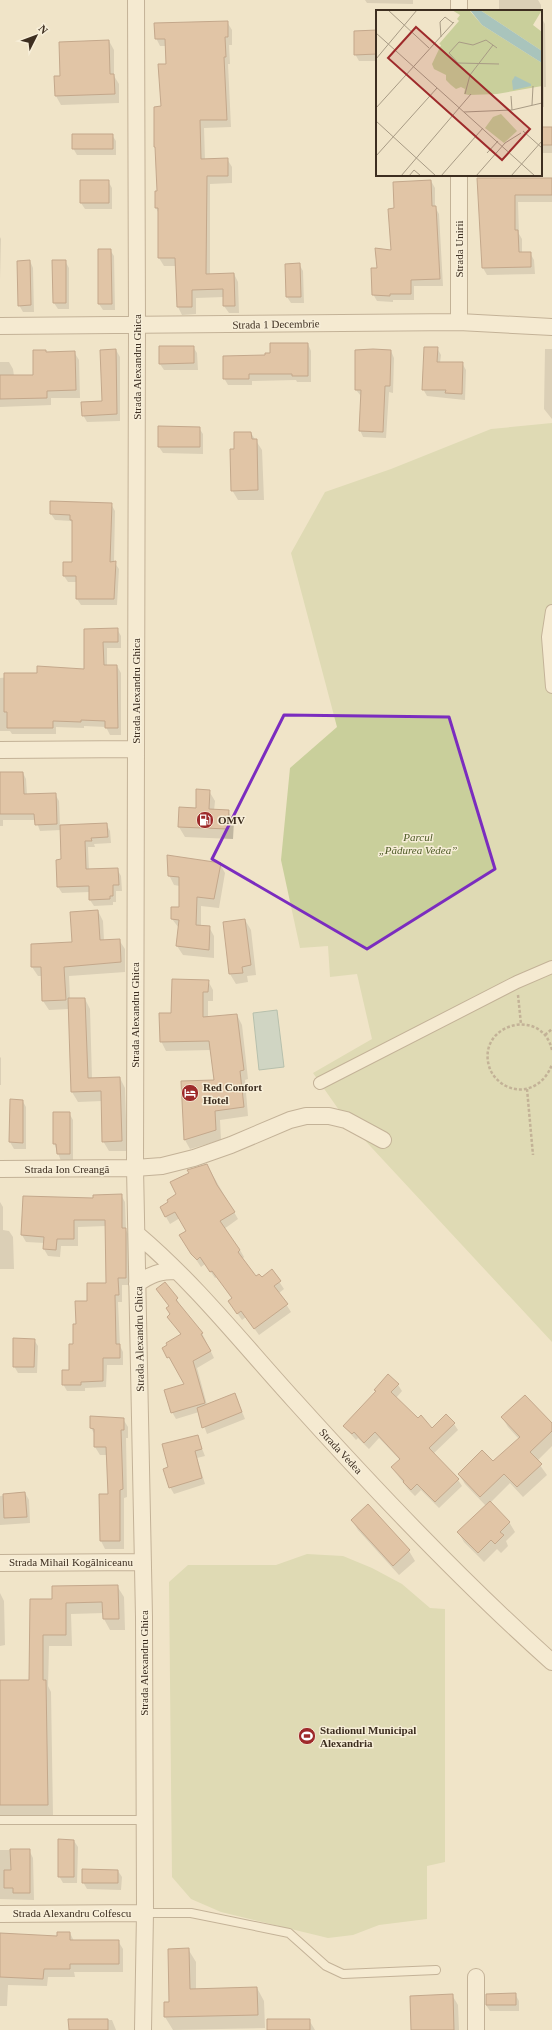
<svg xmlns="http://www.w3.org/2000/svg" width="552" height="2030" font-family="Georgia,serif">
  <rect width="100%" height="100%" fill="#f0e4c8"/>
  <path fill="#c9cf9b" d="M552 423V1342L346 1120 313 1073 372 1039 357 974 330 977 328 946 300 948 281 860 290 768 337 727 291 553 325 492 391 469 491 429Z
    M307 1554 343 1556 372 1568 402 1584 430 1608 445 1609V1862L427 1866V1919L379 1925 353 1935 328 1938 221 1912 191 1899 172 1877 169 1582 188 1565H276Z"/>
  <path fill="#a9c4bc" stroke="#6f938a" d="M277 1010 284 1067 259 1070 253 1013Z"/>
  <path fill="#0003" d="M365 0H413V4L367 3Z
    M499 0H538L541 5V11H499Z
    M541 17 545 24 546 87H544V107H541Z
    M227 22 232 30V45H229L230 64H228L231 127 204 128 205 160 227 159 232 167V183L210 184V274H234L238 282 239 313H229L224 306V297L196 298V314L182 315 178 307 176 266H164L159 258V214L156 208 167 65 166 46H160L156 38Z
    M377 31V61H359L355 54Z
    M109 41 114 50V76L119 84V103L61 105 56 96 55 77H61Z
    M541 128H552V153H541Z
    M112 135 116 141V155H77L73 148Z
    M552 178V202H518L519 234 522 239V253H530L534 260 535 274 487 275 483 268 478 179Z
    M108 181 112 188V209H85L81 203Z
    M431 181 435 188V207L439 214 443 286H414V300H393V302L377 301 373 294 392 251 395 209Z
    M0 237 1 239 0 280Z
    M110 250 114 256 115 310H103L99 304Z
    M30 261 33 268 34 312H23L19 305Z
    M65 261 69 268V309H58L54 303Z
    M299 264 303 271 304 303H291L287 297Z
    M308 344 311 351V382H297L296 380 252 381V385H228L224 378 266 356Z
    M193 347 197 353 198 370H164L160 364Z
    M437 348 441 355 440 363H462L466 370 465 400 427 396 423 389Z
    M545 349H552V419L544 409Z
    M116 350 120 357V421L87 422 83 415 103 402Z
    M391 351 394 358 393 393 389 392 386 438 363 437 360 430 361 396 356 390Z
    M74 352 79 360 80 398H51V405L0 407V362H9L13 369 14 376H34L46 353Z
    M199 428 203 434V454L163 453 159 447Z
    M251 433 262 450 264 500H238L232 490 235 450Z
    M111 504 115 511 114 562 119 569 117 605H81L77 599V582H68L64 576 73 563V523L71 521 55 520 51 514Z
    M117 629 121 636V648H107V666H117L121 673V735H110L106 727 84 726V728L56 727V734H12L10 731H0V678L85 670V630Z
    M23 773 26 779 27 795 55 794 59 801 60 826 106 824 110 831 111 843 94 844 95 847H88L89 870 117 869 121 876 122 891H116V902H113V905L94 906 90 900V892L62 893 58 887 62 860 61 830 40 831 36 820H3V826H0V779Z
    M209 791 215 801 214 811H228L234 821 233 839 185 837 179 827 196 809Z
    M220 864 225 873 219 908 201 906V926L209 927 214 936V958L183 955 177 946 179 928 172 919 180 908V886L174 885 169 875Z
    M98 911 103 921 104 941 119 940 125 949V972L69 976 70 999H85L90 1009 92 1079 120 1078 125 1088 127 1151H109L103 1141 102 1101 78 1102 72 1092 69 1009 49 1010 43 1001 42 976H38L32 967 74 943Z
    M245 920 251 930 256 975 247 976 248 982 236 984 230 974 224 923Z
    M208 981 213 990V1001H208V1018L237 1015 242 1025 248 1079 245 1080 248 1116 220 1120 221 1140 190 1149 185 1140 215 1081 211 1050 166 1051 161 1041 172 1014Z
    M0 1057 1 1058V1085H0Z
    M11 1100H22L26 1107V1149H14L10 1142Z
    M69 1113 73 1120V1161H61L54 1143Z
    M211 1172 238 1219 224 1229 240 1250 244 1257 242 1259 255 1278H261L272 1271 284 1289 279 1293 291 1312 259 1335 246 1317 242 1320 229 1301 232 1299 217 1277 215 1278 205 1264 201 1267 185 1243 188 1231 180 1218 170 1224 161 1208Z
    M121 1195 125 1202 126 1230 129 1236 130 1285H122V1302H118L120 1346 123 1352V1365H107L106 1387 85 1388V1391H67L63 1384 70 1371 77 1325 88 1302 107 1284 106 1226 78 1227V1246H61L60 1257 48 1256 44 1249 45 1243 26 1242 22 1235 94 1199Z
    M0 1202 3 1207V1230L9 1231 13 1237 14 1269H0Z
    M157 1289 177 1299 180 1306 202 1333 214 1358 197 1368 207 1405 235 1394 245 1419 207 1434 199 1412 176 1419 172 1412 186 1385 163 1348 181 1335 168 1317 171 1315 170 1307Z
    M34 1340 38 1346 37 1373H18L14 1366Z
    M398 1385 402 1391 396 1398 418 1419 432 1429 454 1424 458 1430 433 1454 458 1480 462 1486 439 1508 421 1490 415 1496 408 1489 392 1468 400 1460 379 1438 369 1449 358 1438 356 1440 344 1426 376 1392 375 1390Z
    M502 1417 552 1425V1446L537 1461 547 1475 523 1497 510 1483 490 1503 509 1522 515 1532 506 1541 508 1546 501 1553 497 1549 484 1562 464 1542 458 1532 486 1506 465 1484 459 1474 493 1463 519 1439 508 1427Z
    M123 1419 128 1427V1438H126L127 1497 124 1498V1549H105L101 1541 109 1495 108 1455H100L95 1447V1435L91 1428Z
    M197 1436 205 1456 197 1458 205 1484 174 1494 170 1487V1468Z
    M25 1493 29 1500 30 1523 0 1525V1496Z
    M367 1506 409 1551 415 1561 399 1575 358 1530 352 1520Z
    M117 1586 124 1597 125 1630H110L104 1619V1613L71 1614 72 1646H49L48 1686 51 1692 53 1816H0V1681H30L31 1600H53Z
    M0 1593 4 1601 5 1645 0 1646Z
    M74 1841 78 1847 77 1883H63L59 1876Z
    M0 1850H29L33 1858 34 1900 0 1899Z
    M118 1871 122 1877 121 1890 87 1889 83 1882Z
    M0 1933 58 1937 70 1933 74 1941H118L123 1949V1972H74L75 1977H48L47 1986 8 1985 7 2006H0Z
    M188 1949 196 1962V1990L257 1988 264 2001 265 2028 173 2030 165 2017V2003H170Z
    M515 1994 519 2001V2011H490L486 2005Z
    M452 1995 458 2005 459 2030H412Z
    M70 2020H112L116 2030H70Z
    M309 2020 315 2030H279Z"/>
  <path fill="#cf9f7d" stroke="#8d5f41" d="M228 21V37H225L226 57H224L227 120H200L201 159 228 158V176H207L206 274 234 273 235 306H223V289L192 290V307H177L175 258H158V208H155V191H157L155 147H154V107L161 106 158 64H166L165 39H155L154 23Z
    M377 30V54L354 55V31Z
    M109 40 110 74H114L115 94 55 96 54 76H60L59 42Z
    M541 127H552V145H541Z
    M72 134H113V149H72Z
    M477 178H552V195H515V230H518L519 252H531V267L482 268Z
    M80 180H109V203H80Z
    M431 180 432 206H436L440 279 411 280V294H390V296L372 295 371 268H377L375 248 391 250 388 209 394 208 393 182Z
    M98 249H111L112 304H98Z
    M30 260 31 305 18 306 17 261Z
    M52 260H66V303H53Z
    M300 263 301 297H286L285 264Z
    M270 343H308V376H292V374H249V379H223V356L265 355V353H270Z
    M159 346H194V363L159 364Z
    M424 347H438L437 362H463L462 394 445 393 446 390H422Z
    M116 349 117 414 82 416 81 402 102 401 100 350Z
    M373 349 391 350 390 386H385L383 432 359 431 361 390H355V350Z
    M33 350H46V352L75 351 76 390 47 391V398L0 399V375H33Z
    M158 426 200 427V447H158Z
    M234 432H251L252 439H257L258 490 231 491 230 449H234Z
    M50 501 112 503 110 562 116 561 114 599H76V576H63V562H72V520H70V515L50 514Z
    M118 628V642H103L104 665H117L118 728H105V721L81 720V722L53 721V728H7V712H4V673H37V666L84 669V629Z
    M0 772H23L24 794 56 793 57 824 35 825 34 814H0Z
    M196 789 210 790 209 809 229 810 228 829 178 827 179 807 196 808Z
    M107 823 108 837 91 838 92 841H85L86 869 118 868 119 885H113V896H110V899L89 900V886L57 887 56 860 61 859 60 825Z
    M167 855 221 863 214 899 197 897 196 925 210 926 209 950 176 946 179 920 171 919V907H179V877L168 876Z
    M98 910 100 940 120 939 121 962 64 967 66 1000 42 1001 41 967H31V944L72 942 70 912Z
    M245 919 251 965 242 967 243 973 229 974 223 922Z
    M172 979 209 980 208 992H203V1017L237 1014 244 1070 240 1071 244 1107 215 1111 216 1130 184 1140 181 1081 214 1080 209 1041 160 1042 159 1013H171Z
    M68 998H85L88 1078 120 1077 122 1141 102 1142 101 1091 71 1092Z
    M10 1099 23 1100V1143L9 1142Z
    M53 1112H70V1154H57L56 1144H53Z
    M207 1164 217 1185 235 1212 220 1221 240 1250 238 1252 256 1276 259 1274 262 1277 272 1269 281 1281 274 1286 288 1304 254 1329 241 1311 237 1314 228 1301 232 1298 212 1271 210 1272 200 1257 197 1260 191 1254 179 1235 186 1231 175 1212 165 1217 160 1207 168 1202 167 1200 176 1194 170 1182 189 1173 187 1170Z
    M122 1194V1228H126V1278H118L119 1295H115L116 1344H120V1358H103V1381L81 1382V1385H62V1370H69V1344H73V1324H76L75 1301H87V1283H106L105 1220H74V1239H57L56 1250 43 1249 44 1237 21 1235 23 1196 93 1198V1195Z
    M165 1282 178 1298 176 1300 203 1333 201 1334 211 1351 193 1361 205 1403 171 1413 164 1390 184 1384 169 1357 167 1358 162 1348 167 1345 166 1343 181 1334 167 1317 170 1314 166 1308 169 1306 156 1289Z
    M13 1338 35 1339 34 1367H13Z
    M388 1374 399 1384 391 1392 418 1418 421 1415 432 1428 446 1414 455 1423 429 1448 459 1479 435 1502 417 1484 411 1490 403 1482 404 1481 391 1467 400 1459 375 1432 364 1443 354 1432 352 1434 343 1426 376 1391 374 1390Z
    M235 1393 242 1412 202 1428 197 1408Z
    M525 1395 552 1423V1431L530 1452 542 1464 517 1487 504 1474 480 1497 458 1474 482 1450 493 1461 520 1437 501 1417Z
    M90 1416 124 1418V1430H121L123 1489 120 1490V1541H100L99 1494H108L106 1447H94V1429L90 1428Z
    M198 1435 202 1449 195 1451 202 1478 169 1488 163 1469 168 1467 162 1444Z
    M25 1492 27 1517 4 1518 3 1494Z
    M490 1501 510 1522 500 1532 504 1535 495 1544 491 1540 478 1553 457 1532Z
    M368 1504 410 1550 393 1566 351 1520Z
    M118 1585 119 1619H103L102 1602 66 1603V1635H43V1680H46L48 1805H0V1680H29L30 1599H52V1586Z
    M58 1839 74 1840V1877H58Z
    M10 1849H30V1893H13V1888H4V1870H11Z
    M82 1869 118 1870V1883H82Z
    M57 1932H70V1940H119V1964H70V1969H44L43 1979 0 1977V1933L57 1936Z
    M189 1948 190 1989 257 1987 258 2015 164 2017V2002H169L168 1949Z
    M516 1993V2005H486V1994Z
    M453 1994 454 2030H411L410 1996Z
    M68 2019H108V2030H69Z
    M267 2019H310V2030H267Z"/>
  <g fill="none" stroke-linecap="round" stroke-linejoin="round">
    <defs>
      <path id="service" d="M0 1820H144
        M145 1913H191L289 1933 326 1966 343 1974 436 1970"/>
      <path id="pedestrian" d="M552 611 548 637 552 687
        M320 1083 517 982 552 967"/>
      <path id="minor" d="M136 0 137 326 135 1168 144 1617 145 1913 143 2030
        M459 11V0
        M459 322V175
        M0 326 459 322 552 327
        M0 750 135 749
        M0 1169 135 1168 162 1166 194 1158 231 1145 290 1120 306 1116H329L346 1120 383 1140
        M137 1234C195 1283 243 1344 294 1400 376 1491 461 1581 552 1662
        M137 1284C151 1274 160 1271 176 1271
        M0 1563 143 1562
        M0 1914 145 1913
        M476 2030V1977"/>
    </defs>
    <use href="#service" stroke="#8d765c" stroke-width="10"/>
    <use href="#pedestrian" stroke="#8d765c" stroke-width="14"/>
    <use href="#minor" stroke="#8d765c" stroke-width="18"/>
    <path stroke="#8d765c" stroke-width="2.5" stroke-dasharray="3 2" stroke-linecap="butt" d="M518 995 521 1024
      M545 1035 552 1029
      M552 1050C542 1006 477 1024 489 1066 491 1074 498 1082 506 1086 526 1096 546 1083 552 1064
      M527 1089 533 1155"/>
    <use href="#service" stroke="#faf1dc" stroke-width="8"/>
    <use href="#pedestrian" stroke="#faf1dc" stroke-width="12"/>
    <use href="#minor" stroke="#faf1dc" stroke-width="16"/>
  </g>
  <path d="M0 0H552V2030H0ZM284 715 449 717 495 869 367 949 212 859Z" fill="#f0e4c8" fill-opacity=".55" fill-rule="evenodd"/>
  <path fill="none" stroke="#7b2cbf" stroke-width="3" stroke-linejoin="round" d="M284 715 449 717 495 869 367 949 212 859Z"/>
  <defs>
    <symbol id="fuel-disc" viewBox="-11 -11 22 22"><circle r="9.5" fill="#9e2a2b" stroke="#f7eed8"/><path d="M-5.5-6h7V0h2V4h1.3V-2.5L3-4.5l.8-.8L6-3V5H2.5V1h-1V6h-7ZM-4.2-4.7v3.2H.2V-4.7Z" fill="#fff"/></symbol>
    <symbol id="hotel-disc" viewBox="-11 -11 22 22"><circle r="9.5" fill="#9e2a2b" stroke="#f7eed8"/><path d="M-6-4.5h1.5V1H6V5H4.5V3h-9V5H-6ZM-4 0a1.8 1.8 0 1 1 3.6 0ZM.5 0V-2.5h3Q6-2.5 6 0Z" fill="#fff"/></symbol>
    <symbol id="stadium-disc" viewBox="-11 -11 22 22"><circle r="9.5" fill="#9e2a2b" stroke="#f7eed8"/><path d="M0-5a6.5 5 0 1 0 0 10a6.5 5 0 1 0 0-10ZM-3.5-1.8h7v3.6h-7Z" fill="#fff"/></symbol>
  </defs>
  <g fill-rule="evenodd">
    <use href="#fuel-disc" x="195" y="810" width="20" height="20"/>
    <use href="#hotel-disc" x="180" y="1083" width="20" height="20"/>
    <use href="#stadium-disc" x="297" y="1726" width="20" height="20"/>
  </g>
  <g text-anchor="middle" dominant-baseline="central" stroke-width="3" stroke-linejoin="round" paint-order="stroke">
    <g font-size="11" fill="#3d2e20" stroke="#f7eed8">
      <text transform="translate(459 249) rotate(-90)">Strada Unirii</text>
      <text transform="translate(276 324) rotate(-1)">Strada 1 Decembrie</text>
      <text transform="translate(137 367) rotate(-90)">Strada Alexandru Ghica</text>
      <text transform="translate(136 691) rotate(-90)">Strada Alexandru Ghica</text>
      <text transform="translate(135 1015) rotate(-90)">Strada Alexandru Ghica</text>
      <text x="67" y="1169">Strada Ion Creangă</text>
      <text transform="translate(139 1339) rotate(-91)">Strada Alexandru Ghica</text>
      <text transform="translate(341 1451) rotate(47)">Strada Vedea</text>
      <text x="71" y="1562">Strada Mihail Kogălniceanu</text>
      <text transform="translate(144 1663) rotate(-90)">Strada Alexandru Ghica</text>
      <text x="72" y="1913">Strada Alexandru Colfescu</text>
    </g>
    <g font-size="11" font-weight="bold" fill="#3d2e20" stroke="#f7eed8" text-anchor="start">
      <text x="218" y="820">OMV</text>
      <text x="203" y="1087">Red Confort<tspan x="203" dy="13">Hotel</tspan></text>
      <text x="320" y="1730">Stadionul Municipal<tspan x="320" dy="13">Alexandria</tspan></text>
    </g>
    <g font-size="11" font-style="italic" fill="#4d5a26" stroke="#f7eed8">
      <text x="418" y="837">Parcul<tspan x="418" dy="13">„Pădurea Vedea”</tspan></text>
    </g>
  </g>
  <g transform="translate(376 10)">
    <rect width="166" height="166" fill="#f0e4c8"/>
    <path d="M76 0 94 1 106 15 166 53V76L121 84 93 85 88 84 89 79 85 77 80 79 75 75 70 70V65L58 59 56 54 65 35 63 34 83 11 81 9 84 5ZM104 0H166L157 15 166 22V41ZM125 104 141 121 128 133 109 118 117 107Z" fill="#c9cf9b"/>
    <path d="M94 0H104L160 37 166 41V53L106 15ZM139 66 155 74V76L137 80 136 71Z" fill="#a9c4bc"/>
    <path fill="none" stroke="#a89b85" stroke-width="1" d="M12 0 53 38M0 23 159 166M65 27 64 12 69 7 77 13M121 38 110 30 97 35 83 32 73 43 82 53 123 54M0 49 41 0M89 84 94 65 117 35M135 86 136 100M156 95 157 76M0 98 78 12M88 102 136 100 166 93M0 111 60 166M147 121 166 138M111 143 122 131M0 146 61 78M25 166 95 84M33 166 38 160 45 166M65 166 107 118M100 166 129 133 145 123M135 166 166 131"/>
    <path fill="#9e2a2b" fill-opacity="0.15" stroke="#9e2a2b" stroke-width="2" d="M40 17 154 119 126 150 12 48Z"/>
    <rect width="166" height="166" fill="none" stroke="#3d2e20" stroke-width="2"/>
  </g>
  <g transform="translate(36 36) rotate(48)" stroke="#f7eed8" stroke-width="3" paint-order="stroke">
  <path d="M0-3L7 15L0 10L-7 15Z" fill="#3d2e20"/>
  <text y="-6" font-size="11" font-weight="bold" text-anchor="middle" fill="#3d2e20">N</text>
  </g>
</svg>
